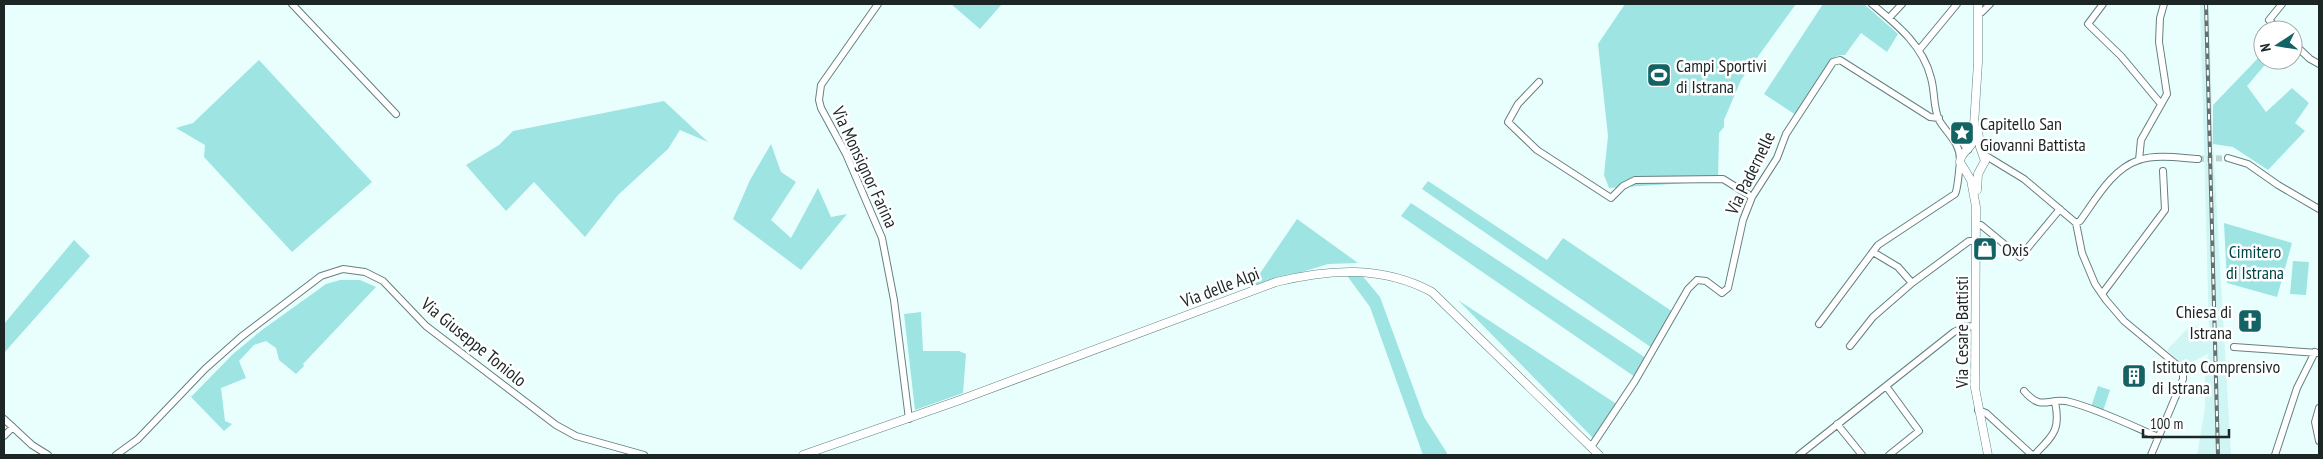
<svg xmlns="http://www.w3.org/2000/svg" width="2323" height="459" font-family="'PT Sans Narrow',sans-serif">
  <rect width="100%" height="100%" fill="#e9fffe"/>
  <path fill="#cff5f4" d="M2200 4H2209L2213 144 2231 455H2197L2205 408V363L2209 353 2183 367 2167 350 2190 326 2209 328Z"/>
  <path fill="#9de4e3" d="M951 4H1002L980 29Z
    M1625 4H1796L1741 80 1724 120V127L1719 133 1718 181 1609 188 1604 175 1608 136 1598 44Z
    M1823 4H1864L1898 34 1887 52 1861 33 1845 55C1841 55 1838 55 1834 58 1825 64 1803 103 1796 115L1764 94Z
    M2263 53V60H2269L2247 86 2266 112 2292 88 2309 103 2295 123 2305 131 2268 170 2233 147 2213 144V105Z
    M259 60 372 182 292 252 204 157 205 145 176 128 193 123Z
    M664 101 708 142 680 130 668 149 618 195 585 237 534 182 506 211 466 165 499 145 513 131Z
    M771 144 781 172 796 182 771 220 791 238 818 188 831 217 847 214 801 270 733 219 750 180Z
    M1428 181 1547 260 1563 238 1673 312 1652 348 1422 189Z
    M1411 203 1646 358 1635 377 1401 216Z
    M1297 219 1358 263 1328 264 1250 288Z
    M2224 223 2292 243 2277 297 2227 283Z
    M74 240 90 256 4 353V324Z
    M2293 261 2309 262 2306 295 2290 294Z
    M1347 274H1361L1380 297 1424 417 1447 453V455H1423L1370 307 1348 277Z
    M340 280H360L376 287 303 364 304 366 296 374 279 360 276 348 266 341 254 345 239 361 246 378 221 388 225 421 232 424 224 431 191 397 233 354 262 330 326 284Z
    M1458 300 1618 405 1594 439Z
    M921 312 923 351H959L966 354 963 393 915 410 904 314Z
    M2098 386 2110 390 2103 411 2091 407Z"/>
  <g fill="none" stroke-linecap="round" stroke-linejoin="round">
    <path stroke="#c0d4d3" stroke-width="6" stroke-dasharray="6 3" stroke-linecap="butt" d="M2198 159 2228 158"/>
    <defs>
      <path id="minor" d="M292 4 396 114
        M878 4 821 85 819 100 821 108 846 154 882 238 894 300 909 419
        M1872 4C1896 24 1923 45 1931 78 1935 91 1933 107 1939 120 1947 134 1960 142 1960 160
        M2103 4 2088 24 2121 56 2161 104
        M1978 13 1982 12 1990 4
        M1889 18 1902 4
        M2279 30 2269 20 2282 4
        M2293 43 2310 59 2319 64
        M1919 50 1957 4
        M1539 82 1518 104 1508 122 1537 150 1611 198 1623 186 1635 180 1723 179 1752 197
        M1953 131 1968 150
        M1983 154 2024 179 2076 223 2082 253 2095 284 2106 300 2124 321 2183 370V379L2151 455
        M2228 158 2248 164 2278 185 2319 209
        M2139 160 2141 140 2167 94 2159 42 2160 18 2164 4
        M2076 223 2080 221C2096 199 2112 169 2139 160 2156 154 2181 158 2198 159
        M1976 225H1981L2020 257 2060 209
        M1873 252 1898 267 1912 283
        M2102 294 2165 210 2163 171
        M1819 324 1878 245 1955 194C1958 189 1959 169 1960 162
        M1850 346 1873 317 1912 283 1969 241H1976
        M2234 347 2318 353
        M1886 386 1919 431 1889 455
        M2024 391C2043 413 2049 396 2070 402 2100 410 2130 425 2158 437
        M2319 408 2315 422 2319 441
        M1978 410 1986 413 2032 455
        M4 419 32 445 48 455
        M1837 424 1862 455
        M4 436 13 427
        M1591 447 1635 381 1688 289 1697 280 1706 281 1722 293 1728 288 1743 220 1752 197 1777 158 1786 134 1833 62 1840 60 1930 117 1939 118
        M116 455 138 439 205 369 241 337 321 276 343 269 365 272 383 281 426 326 556 425 576 436 644 455
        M1799 455 1954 332 1964 327 1974 326
        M2034 455C2053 436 2061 430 2055 402
        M2275 455 2297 388 2315 352"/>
      <path id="major" d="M1978 4V62L1973 141C1970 150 1961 151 1960 162L1971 180 1976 207 1975 388 1988 455
        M1977 190 1978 174 1985 161 1980 147 1978 130
        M803 455 960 400 1276 282C1329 269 1382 265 1432 292L1599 455"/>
    </defs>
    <use href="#minor" stroke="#66807f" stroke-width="8"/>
    <use href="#major" stroke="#66807f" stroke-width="9"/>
    <use href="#minor" stroke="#fff" stroke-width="6"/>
    <use href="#major" stroke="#fff" stroke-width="8"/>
    <defs>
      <path id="rail" d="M2206 4 2218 455"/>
    </defs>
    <use href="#rail" stroke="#637271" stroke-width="4"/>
    <use href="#rail" stroke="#fff" stroke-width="2" stroke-dasharray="5.5" stroke-linecap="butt"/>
  </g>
  <defs>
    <symbol id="stadium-square" viewBox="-11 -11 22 22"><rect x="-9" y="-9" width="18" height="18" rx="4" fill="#146364" stroke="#fff"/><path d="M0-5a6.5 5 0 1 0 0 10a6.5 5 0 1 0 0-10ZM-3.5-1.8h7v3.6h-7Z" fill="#fff"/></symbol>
    <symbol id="sight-square" viewBox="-11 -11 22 22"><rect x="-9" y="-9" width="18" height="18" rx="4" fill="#146364" stroke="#fff"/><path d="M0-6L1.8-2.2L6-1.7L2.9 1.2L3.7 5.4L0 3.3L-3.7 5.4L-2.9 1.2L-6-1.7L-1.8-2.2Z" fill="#fff"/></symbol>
    <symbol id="shop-square" viewBox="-11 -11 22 22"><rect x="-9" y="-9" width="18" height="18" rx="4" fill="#146364" stroke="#fff"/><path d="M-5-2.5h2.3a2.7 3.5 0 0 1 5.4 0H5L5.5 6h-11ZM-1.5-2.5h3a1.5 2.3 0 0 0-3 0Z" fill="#fff"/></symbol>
    <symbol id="church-square" viewBox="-11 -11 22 22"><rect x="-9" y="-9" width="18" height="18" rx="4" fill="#146364" stroke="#fff"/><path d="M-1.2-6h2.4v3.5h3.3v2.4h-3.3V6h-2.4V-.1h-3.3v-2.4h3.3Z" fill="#fff"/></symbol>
    <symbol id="building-square" viewBox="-11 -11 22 22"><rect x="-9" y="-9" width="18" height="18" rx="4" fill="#146364" stroke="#fff"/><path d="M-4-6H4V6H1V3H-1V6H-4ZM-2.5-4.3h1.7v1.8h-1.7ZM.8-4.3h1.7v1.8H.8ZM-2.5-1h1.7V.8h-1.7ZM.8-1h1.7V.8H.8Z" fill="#fff"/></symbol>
  </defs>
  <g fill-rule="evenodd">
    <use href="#stadium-square" x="1645" y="61" width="28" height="28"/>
    <use href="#sight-square" x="1948" y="119" width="28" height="28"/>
    <use href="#shop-square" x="1971" y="235" width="28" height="28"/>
    <use href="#church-square" x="2236" y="307" width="28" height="28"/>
    <use href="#building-square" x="2120" y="362" width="28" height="28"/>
  </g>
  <g text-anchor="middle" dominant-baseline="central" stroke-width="5" stroke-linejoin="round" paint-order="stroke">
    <g font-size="18" fill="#1b2625" stroke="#fff" text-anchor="start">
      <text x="1676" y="65">Campi Sportivi<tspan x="1676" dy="21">di Istrana</tspan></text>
      <text x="1980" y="123">Capitello San<tspan x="1980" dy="21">Giovanni Battista</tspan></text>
      <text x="2002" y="249">Oxis</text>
      <text x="2232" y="311" text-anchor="end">Chiesa di<tspan x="2232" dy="21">Istrana</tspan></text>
      <text x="2152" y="366">Istituto Comprensivo<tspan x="2152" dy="21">di Istrana</tspan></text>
    </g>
    <g font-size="18" fill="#1b2625" stroke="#fff">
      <text transform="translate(865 167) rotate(65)">Via Monsignor Farina</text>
      <text transform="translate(1750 173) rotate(-64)">Via Padernelle</text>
      <text transform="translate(1220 287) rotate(-21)">Via delle Alpi</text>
      <text transform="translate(1961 332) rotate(-90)">Via Cesare Battisti</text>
      <text transform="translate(474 342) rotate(39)">Via Giuseppe Toniolo</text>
    </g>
    <g font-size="18" fill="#004848" stroke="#fff">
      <text x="2255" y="251">Cimitero<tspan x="2255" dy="21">di Istrana</tspan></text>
    </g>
  </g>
  <rect width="2323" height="459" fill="none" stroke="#1b2625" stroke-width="10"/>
  <g transform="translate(2278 45) rotate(258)"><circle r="24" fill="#ffffff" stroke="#a4a8a8"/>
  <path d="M0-4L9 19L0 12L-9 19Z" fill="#146364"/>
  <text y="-8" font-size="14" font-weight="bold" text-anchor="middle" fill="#1b2625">N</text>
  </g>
  <path d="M2143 429v8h86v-8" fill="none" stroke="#1b2625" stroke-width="2.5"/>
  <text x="2150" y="429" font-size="15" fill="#1b2625" stroke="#ffffff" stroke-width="4" paint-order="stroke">100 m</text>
</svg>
